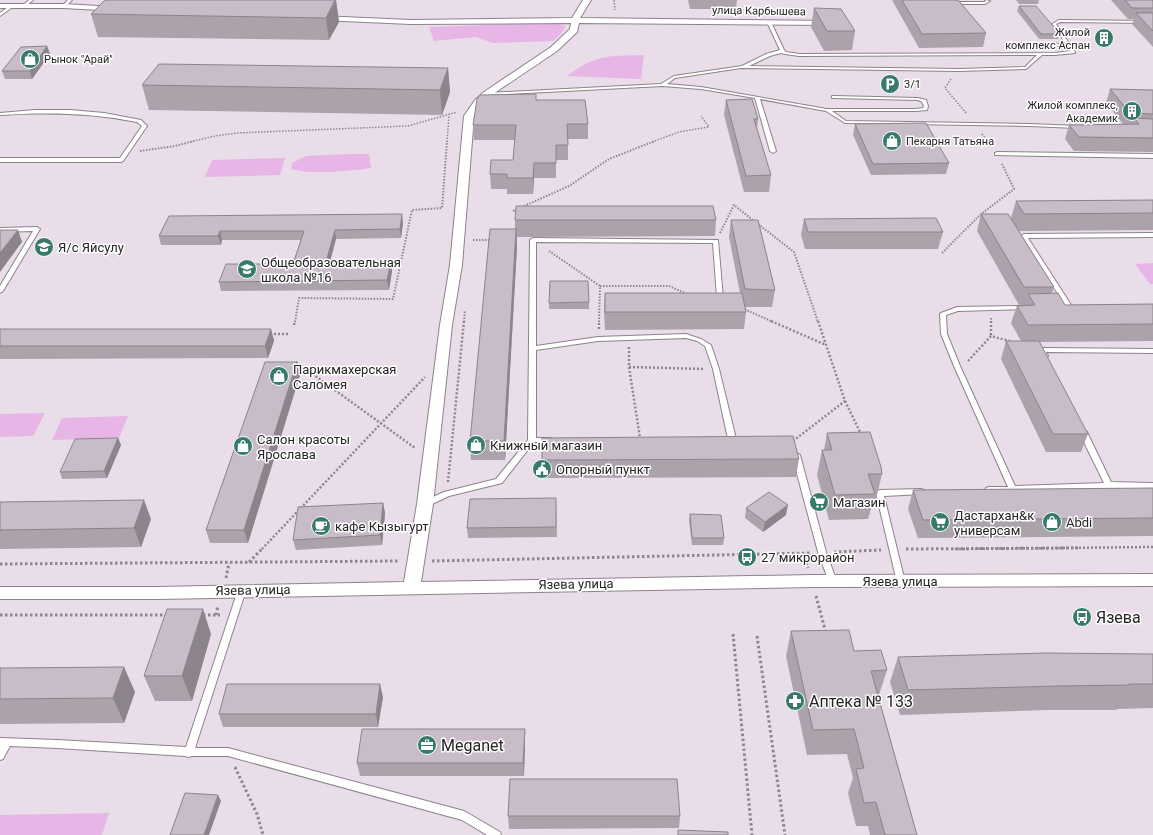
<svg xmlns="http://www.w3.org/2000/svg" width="1153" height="835" font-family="Roboto,sans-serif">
  <rect width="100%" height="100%" fill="#e9dde9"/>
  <path fill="#e7b6e7" d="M552 23 566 26 560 35 553 41 493 43 476 37 434 41 429 27Z
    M644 55 641 79 567 76C596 54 609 56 644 55Z
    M349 154H369L371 168C350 171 312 175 291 169L292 163 306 156Z
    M285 158 280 175 205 177 212 160Z
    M1153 263V284H1150L1135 264Z
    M45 413 33 436 0 437V414Z
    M128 416 119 438 52 440 62 418Z
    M109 813 102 835H0V815Z"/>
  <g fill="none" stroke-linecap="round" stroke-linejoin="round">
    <defs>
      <path id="service" d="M29 0H33L25 7H23V5Z
        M68 0H72L65 7H63V5Z
        M985 0 990 1 985 4H952L950 3 952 2H984L986 1Z
        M11 5 14 6 0 16V13Z
        M1059 20 1153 21V23L1060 22 1056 24 1075 52V53L1055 55H1042L1026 69 959 71 741 68 675 78 667 84 701 87 827 109H915L923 108 924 106 922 102 918 100 832 98V96H834L918 98 926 100 928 106 927 110 915 111H832L846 121 1029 124 1079 126V128H1077L1029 126 845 123 826 111 760 99 776 151 773 153 770 151 755 98 701 89 662 86 487 95 485 94 487 93 661 84 674 76 742 66 766 54 780 50 767 22 769 21 771 22 784 50 786 52 799 54 1055 53 1070 51 1068 46 1014 45 1012 44 1014 43 1066 44 1052 24ZM781 53 785 54 799 56 1037 55 1025 67 959 69 749 66 770 56Z
        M35 110H70L104 113 141 120 147 126 123 161 121 162H0V158H120L142 126 137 122C92 113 47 112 0 115V113Z
        M997 152 1153 154V158L995 155V153Z
        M37 227 40 229 3 291 0 293V286L33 231 0 232V228Z
        M1153 233V237L1028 238 1073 308 1070 310 1067 308 1021 236 1024 234Z
        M533 238 718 240 723 298 720 300 717 298 713 243 536 242V346L598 337 686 334 701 339 711 345 719 369 736 439 732 441 728 439 713 369 705 346 697 341 686 338 598 341 536 350V438H551L555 440 554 442H534L502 483 449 496 428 506H422L421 504 422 502 444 492 496 479 528 440 530 240Z
        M1024 306 1026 307 1027 308 1026 309 958 311 946 315 947 334 960 366 1015 486 1104 483 1079 432 1083 430 1087 432 1111 482 1153 483V489L1109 488 986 492 985 490 986 488 989 487H1008L954 366 941 334 940 314 941 313 957 307Z
        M1042 348 1153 349V353L1046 352 1048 356 1045 358 1043 357 1039 350Z
        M793 453H796L800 455 826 552 837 582 836 584 833 585 830 584 829 582 818 552 792 455Z
        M921 489 924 490 925 492 924 494 884 496 905 582 904 584 901 585 898 584 897 582 876 493 877 491 880 490Z
        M242 587 245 588 246 590 195 748H228L464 811 500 832 501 835H487L462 820 228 756H192L189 757 185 756 57 748 10 746 3 759 0 760V738L57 740 186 747 238 590 239 588Z"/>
      <path id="minor" d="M583 0H591L580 18 831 21 835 23 831 25 579 23 577 32 557 51 490 96 482 104 474 116 462 265 452 325 433 504 421 582 812 575 1153 574V586L812 587 158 599H0V587H158L404 582 417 504 440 325 450 265 464 116 475 100 484 92 551 47 570 29 571 23 411 24 320 20 316 18 320 16 411 20 572 18Z
        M0 4H64L115 7 119 9 115 11 64 8H0Z"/>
    </defs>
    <use href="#service" stroke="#8d828c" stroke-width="2"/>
    <use href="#minor" stroke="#8d828c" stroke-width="2"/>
    <path stroke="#8e868e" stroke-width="1.5" stroke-dasharray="1.5 1.5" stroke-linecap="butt" d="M614 0 615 10
      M951 79 945 88 967 114
      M982 134 988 142
      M190 142 215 136 237 133 408 126 457 112
      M447 142 449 115
      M652 142 679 132 709 127 701 116"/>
    <path stroke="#8e868e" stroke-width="2" stroke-dasharray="1.5 1.5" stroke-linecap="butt" d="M988 141 991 146
      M140 151 175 146 194 141
      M513 211 569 186 609 159 655 141
      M758 224 794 252 818 322
      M720 233 734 205 754 221
      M473 240H492
      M549 251 600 286
      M942 253 980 215 1014 189 1002 164
      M742 308 773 322
      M991 318V322
      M295 322 299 298 393 299 412 210 442 208 447 141
      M464 322 465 310
      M599 322 600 286H669L687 294"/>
    <path stroke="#8e868e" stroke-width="2.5" stroke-dasharray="2 2" stroke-linecap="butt" d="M771 321 826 345
      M991 321V336
      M294 325 295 321
      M599 329V321
      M270 334H290
      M629 347V367L640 438
      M968 361 991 336 1013 342
      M296 362 415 448
      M629 367 704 369
      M845 401 861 434
      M793 441 845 401 818 321
      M448 482 464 321
      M262 549 425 377
      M955 549 1153 547"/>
    <path stroke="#8e868e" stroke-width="3" stroke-dasharray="2.5 2.5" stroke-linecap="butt" d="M906 549 1078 548
      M834 552 881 550
      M803 553 808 568
      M432 561 811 553
      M249 562 263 548
      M0 564 399 561
      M226 578 229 563
      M816 596 826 633
      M0 615H168
      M203 615H220
      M216 615 218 606
      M733 634 752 835
      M757 636 785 835
      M235 767 257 814 263 835"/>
    <use href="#service" fill="#fff" fill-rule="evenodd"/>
    <use href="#minor" fill="#fff" fill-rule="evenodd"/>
  </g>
  <path fill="#aba2ab" d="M336 0 339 22 329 40 98 37 91 14Z
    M688 0H737L736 9H690Z
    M892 0H958L986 33 983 47 919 48Z
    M1016 0H1039L1038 4H1019Z
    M1111 0H1152L1153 1V47L1132 24 1134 19H1128Z
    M1019 6 1060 34 1058 39H1039L1017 11Z
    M814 8 855 31 852 50 824 51 811 27Z
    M47 46 50 54 32 79H5L2 71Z
    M448 68 450 92 442 115 149 110 142 85Z
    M1110 89 1153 90V152L1074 151 1065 139 1069 125 1123 124 1106 103Z
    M536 100 588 124V139H568V160H556V178H534L533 194H507V189H491L490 174 513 160 515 140H474L473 125Z
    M726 100 758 119 757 129 771 175 769 192H744L724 115Z
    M855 124 949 163 946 174 871 175 853 135Z
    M1153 200V230L1019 231 1054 287 1052 293 1065 305 1153 304V341L1039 342 1088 434 1081 452H1046L1001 359 1006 341H1021L1011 323 1017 306 1024 305H1019L977 231 981 214 1011 218 1016 201Z
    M169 216 403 223 401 238 336 239 330 262H391L392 271 389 290 221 291 219 282 293 264 301 240H222L221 245H161L159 236Z
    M804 219 943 232 938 249H805L801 235Z
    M515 220H716L715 236 517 237V246L505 460H471L470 441 515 229Z
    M731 220 775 290 772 307H745L746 312 744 329 605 330 604 311 605 293H740L729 237Z
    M589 302V309H549V303Z
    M0 329H271L274 341 268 358 0 359Z
    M297 362 300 375 248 543H210L206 530Z
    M827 433 882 474 876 499H874L868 519 829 520 817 475 822 450H824Z
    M118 438 121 445 107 478 62 479 60 472Z
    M799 459 796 477 542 478V460Z
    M1153 488V536L918 538 908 509 913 490Z
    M556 498 557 537 468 538 467 528Z
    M0 502 151 519 141 547 0 549Z
    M383 503 385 513 382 545 296 550 293 540Z
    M746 508 786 515 763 532 745 518Z
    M690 514 724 538 723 545H692L689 521Z
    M791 631 854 651 887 670 879 695H878L917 835H870L868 826H856L848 793 853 778 847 754 807 755 786 656Z
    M211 634 192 701H155L144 676Z
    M1153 654V708L1117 709 1116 710H1047L900 715 890 682 898 657Z
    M0 668 135 692 124 723 0 724Z
    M383 697 378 727H223L219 714Z
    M525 742 524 776H360L357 763Z
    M508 816H680L679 828 509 829Z"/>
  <path fill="#8b848b" d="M336 0 339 22 329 40 326 18Z
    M47 46 50 54 32 79 30 71Z
    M448 68 450 92 442 115 440 90Z
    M534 163V178L533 194V178Z
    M402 214 403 223 401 238 400 229Z
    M516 229 517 246 505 460 504 441Z
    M18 230 22 242 0 272V253Z
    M335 230 336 239 327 272 326 262Z
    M220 231 222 240 221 245 218 236Z
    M391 262 392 271 389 290 387 280Z
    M271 329 274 341 268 358 265 346Z
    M297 362 300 375 248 543 244 530Z
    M118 438 121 445 107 478 104 471Z
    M144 500 151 519 141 547 134 528Z
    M383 503 385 513 382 545 380 535Z
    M788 505 786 515 763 532 765 522Z
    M203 609 211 634 192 701 182 676Z
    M124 667 135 692 124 723 113 698Z
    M380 684 383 697 378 727 376 714Z
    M525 729V742L524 776 523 763Z
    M218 795 221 801 209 835H204Z"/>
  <path fill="#c7bcc7" stroke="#8b848b" d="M105 0H335L326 18 91 14Z
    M902 0H958L986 33 922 34Z
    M1125 0H1152L1153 1V8H1132Z
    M1019 6H1036L1060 34H1041Z
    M814 8 841 9 855 31H827Z
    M1136 13H1153V31Z
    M47 46 30 71H2L21 47Z
    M159 64 448 68 440 90 142 85Z
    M1110 89 1153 90V114L1130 113Z
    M536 94V100H585L588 124H567L568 145H556V163H534L533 178H507V174H490L491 160H513L516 125H473L477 99 480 95Z
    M752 99 758 119H754L771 175 746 176 726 100Z
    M1134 118 1153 119V138L1079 137 1069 125 1139 124Z
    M926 123 949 163 873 164 855 124Z
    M1153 200V213L1024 214 1016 201Z
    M516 206H713L716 220H515Z
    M402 214 400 229 335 230 326 262H391L387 280 219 282 226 264H293L304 231H220L218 236H159L169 216Z
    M981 214H1008L1054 287H1024Z
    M936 218 943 232H808L804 219Z
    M731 220H758L775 290 745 289Z
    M490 229H516L504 441H470Z
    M0 230H18L0 253Z
    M550 281H588L589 302 549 303Z
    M605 293H742L746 312H605Z
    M1058 293 1065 305 1153 304V324L1028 325 1017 306 1035 305 1028 294Z
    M0 329H271L265 346H0Z
    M1006 341H1039L1088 434H1053Z
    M265 362H297L244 530H206Z
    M870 432 881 467 882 474H868L875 494 835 495 822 450H832L827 433Z
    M793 436 799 459 542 460V438Z
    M118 438 104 471 60 472 75 439Z
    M1153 488V518L923 520 913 490Z
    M769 492 788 505 765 522 746 508Z
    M556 498V527L467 528 470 499Z
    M144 500 134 528 0 530V502Z
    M383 503 380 535 293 540 298 507Z
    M690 514 721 515 724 538H692Z
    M167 609H203L182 676H144Z
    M849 630 854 651 881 650 887 670 871 671 917 835H885L876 802 864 803 856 769 864 768 854 729 813 730 791 631Z
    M1045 653 1153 654V684H1129L1130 685 1059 686 908 690 898 657Z
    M124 667 113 698 0 699V668Z
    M227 684H380L376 714H219Z
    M362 729H525L523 763H357Z
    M510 779H677L680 816H508Z
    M185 793 218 795 204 835H170Z
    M678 830 728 832V835H678Z"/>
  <defs>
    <symbol id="building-disc" viewBox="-11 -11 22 22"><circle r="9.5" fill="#37796a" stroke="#fff"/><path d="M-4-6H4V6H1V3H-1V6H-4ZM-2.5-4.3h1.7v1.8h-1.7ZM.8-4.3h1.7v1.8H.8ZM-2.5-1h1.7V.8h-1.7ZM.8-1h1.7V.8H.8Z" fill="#fff"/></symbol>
    <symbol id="shop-disc" viewBox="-11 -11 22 22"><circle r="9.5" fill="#37796a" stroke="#fff"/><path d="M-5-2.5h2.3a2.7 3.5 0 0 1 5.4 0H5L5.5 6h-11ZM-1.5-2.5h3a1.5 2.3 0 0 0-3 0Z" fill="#fff"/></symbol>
    <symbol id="parking-disc" viewBox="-11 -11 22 22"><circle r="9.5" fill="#37796a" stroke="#fff"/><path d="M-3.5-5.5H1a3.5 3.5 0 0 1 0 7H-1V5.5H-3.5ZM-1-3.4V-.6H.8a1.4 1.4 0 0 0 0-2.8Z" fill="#fff"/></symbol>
    <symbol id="school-disc" viewBox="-11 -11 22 22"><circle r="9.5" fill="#37796a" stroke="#fff"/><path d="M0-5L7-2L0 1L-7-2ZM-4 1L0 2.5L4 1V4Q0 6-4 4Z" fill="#fff"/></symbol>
    <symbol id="civic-disc" viewBox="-11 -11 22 22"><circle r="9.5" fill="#37796a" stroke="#fff"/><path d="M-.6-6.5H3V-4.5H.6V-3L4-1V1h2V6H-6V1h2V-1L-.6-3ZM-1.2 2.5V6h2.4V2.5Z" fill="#fff"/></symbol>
    <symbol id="supermarket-disc" viewBox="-11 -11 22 22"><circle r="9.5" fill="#37796a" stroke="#fff"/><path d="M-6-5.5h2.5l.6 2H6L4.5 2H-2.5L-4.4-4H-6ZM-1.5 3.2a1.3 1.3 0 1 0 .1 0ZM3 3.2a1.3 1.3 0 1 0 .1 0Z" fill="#fff"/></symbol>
    <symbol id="cafe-disc" viewBox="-11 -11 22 22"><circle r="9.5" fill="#37796a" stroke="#fff"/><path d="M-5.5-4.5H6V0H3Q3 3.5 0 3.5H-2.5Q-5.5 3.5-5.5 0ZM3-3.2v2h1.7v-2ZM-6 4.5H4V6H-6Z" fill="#fff"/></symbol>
    <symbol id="bus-disc" viewBox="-11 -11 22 22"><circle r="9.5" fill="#37796a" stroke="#fff"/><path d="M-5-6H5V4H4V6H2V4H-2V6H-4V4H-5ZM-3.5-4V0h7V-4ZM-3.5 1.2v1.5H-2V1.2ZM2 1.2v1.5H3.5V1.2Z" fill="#fff"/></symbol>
    <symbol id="pharmacy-disc" viewBox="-11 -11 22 22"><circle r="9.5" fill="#37796a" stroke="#fff"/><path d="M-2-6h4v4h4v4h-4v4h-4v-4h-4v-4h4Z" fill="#fff"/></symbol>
    <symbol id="office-disc" viewBox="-11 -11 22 22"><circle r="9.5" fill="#37796a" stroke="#fff"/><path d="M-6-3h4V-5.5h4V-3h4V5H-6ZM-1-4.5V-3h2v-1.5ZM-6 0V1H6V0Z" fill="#fff"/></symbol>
  </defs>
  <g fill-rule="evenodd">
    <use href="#building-disc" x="1093" y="27" width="22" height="22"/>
    <use href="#shop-disc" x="19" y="48" width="22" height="22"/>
    <use href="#parking-disc" x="879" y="73" width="22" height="22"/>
    <use href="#building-disc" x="1121" y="100" width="22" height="22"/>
    <use href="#shop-disc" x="881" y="130" width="22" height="22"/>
    <use href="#school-disc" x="33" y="236" width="22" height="22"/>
    <use href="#school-disc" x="236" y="258" width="22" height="22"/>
    <use href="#shop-disc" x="268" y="365" width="22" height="22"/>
    <use href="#shop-disc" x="465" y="434" width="22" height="22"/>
    <use href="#shop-disc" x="232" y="435" width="22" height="22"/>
    <use href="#civic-disc" x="531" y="458" width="22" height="22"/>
    <use href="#supermarket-disc" x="808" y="491" width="22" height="22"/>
    <use href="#supermarket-disc" x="929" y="511" width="22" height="22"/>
    <use href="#shop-disc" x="1041" y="511" width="22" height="22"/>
    <use href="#cafe-disc" x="310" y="515" width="22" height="22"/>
    <use href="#bus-disc" x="736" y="546" width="22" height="22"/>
    <use href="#bus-disc" x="1071" y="606" width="22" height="22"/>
    <use href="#pharmacy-disc" x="784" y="690" width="22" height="22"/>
    <use href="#office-disc" x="416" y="734" width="22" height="22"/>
  </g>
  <g text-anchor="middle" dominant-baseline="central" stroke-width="3" stroke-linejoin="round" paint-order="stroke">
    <g font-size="11" fill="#262226" stroke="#fff">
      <text transform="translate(759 11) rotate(1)">улица Карбышева</text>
    </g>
    <g font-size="11" fill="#262226" stroke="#fff" text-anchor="start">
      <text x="1090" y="32" text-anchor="end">Жилой<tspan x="1090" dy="13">комплекс Аспан</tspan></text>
      <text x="44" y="59">Рынок "Арай"</text>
      <text x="904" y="84">3/1</text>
      <text x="1118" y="105" text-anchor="end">Жилой комплекс,<tspan x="1118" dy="13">Академик</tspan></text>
      <text x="906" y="141">Пекарня Татьяна</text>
    </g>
    <g font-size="13" fill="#262226" stroke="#fff" text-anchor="start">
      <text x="58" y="247">Я/c Яйсулу</text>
      <text x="261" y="262">Общеобразовательная<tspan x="261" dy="15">школа №16</tspan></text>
      <text x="293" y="369">Парикмахерская<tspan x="293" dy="15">Саломея</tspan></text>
      <text x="257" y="439">Салон красоты<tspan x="257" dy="15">Ярослава</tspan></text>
      <text x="490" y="445">Книжный магазин</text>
      <text x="556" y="469">Опорный пункт</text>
      <text x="833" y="502">Магазин</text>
      <text x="954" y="515">Дастархан&amp;к<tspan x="954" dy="15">универсам</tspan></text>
      <text x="1066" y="522">Abdi</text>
      <text x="335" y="526">кафе Кызыгурт</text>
      <text x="761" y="557">27 микрорайон</text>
    </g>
    <g font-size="13" fill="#262226" stroke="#fff">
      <text x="900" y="581">Язева улица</text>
      <text transform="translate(576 584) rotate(-1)">Язева улица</text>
      <text transform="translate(253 590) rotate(-1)">Язева улица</text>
    </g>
    <g font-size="16" fill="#262226" stroke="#fff" text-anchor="start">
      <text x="1096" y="617">Язева</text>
      <text x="809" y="701">Аптека № 133</text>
      <text x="441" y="745">Meganet</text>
    </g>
  </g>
</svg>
